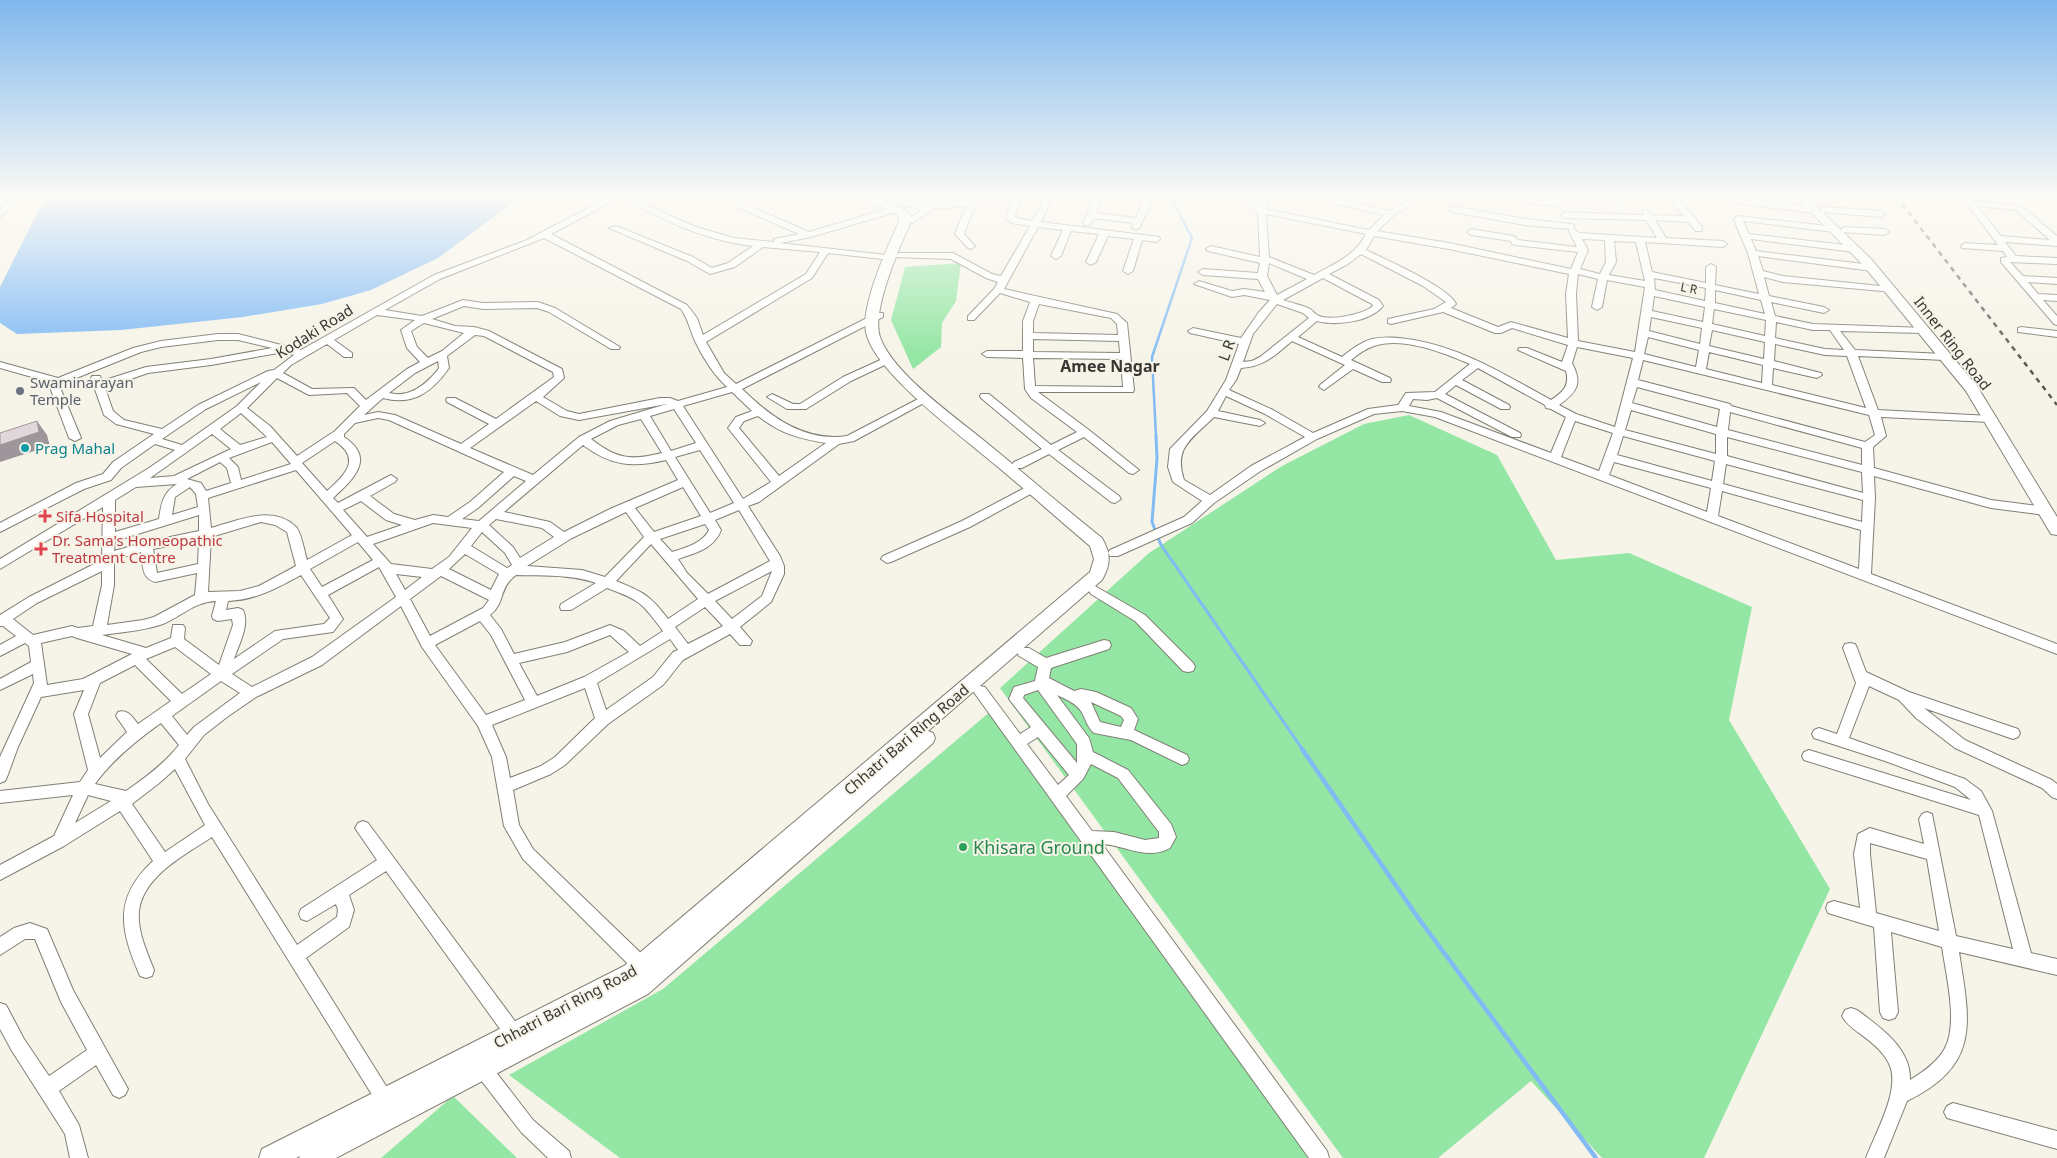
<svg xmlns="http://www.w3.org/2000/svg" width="2057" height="1158" font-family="'Noto Sans',sans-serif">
  <rect width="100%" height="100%" fill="#f6f4e8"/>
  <path fill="#93e6a3" d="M961 263 956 301 942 323 941 347 913 369 891 320 905 267Z
    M1409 415 1497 455 1556 560 1629 553 1752 607 1729 720 1830 889 1704 1158H1602L1531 1081 1438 1158H1343L1000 688 1149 553 1282 466 1364 424Z
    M998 705 1308 1158H620L509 1075 663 989Z
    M453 1096 517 1158H381Z"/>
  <path fill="#82bbf4" d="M46 196H522L438 258 371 290 322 304 243 317 121 330 17 334 0 323V287Z"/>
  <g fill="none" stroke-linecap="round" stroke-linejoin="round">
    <path stroke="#82bbf4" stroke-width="2.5" d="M1156 437 1152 357 1192 238 1172 200 1165 196"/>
    <path stroke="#82bbf4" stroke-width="3" d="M1156 436 1157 458 1152 522 1161 545 1303 750"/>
    <path stroke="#82bbf4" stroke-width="4.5" d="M1302 749 1419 919 1596 1158"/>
    <defs>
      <path id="minor" d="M7 196H15L17 201 0 217V209L9 201Z
        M611 196H627L693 226 734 238 774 242V239L799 234 739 208V204H745L809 232 896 206 899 207V211L811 237 780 243 895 256 899 253H953L992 274 1001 276 1030 226 1011 223 1006 218 1012 199 975 205 964 234 975 246 971 249 968 248 955 234 966 206 933 209 912 223 908 220 921 210 878 198 883 196 921 204 972 200 1001 196H1021L1015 217 1032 221 1041 206 1043 196H1051L1049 206 1041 222 1159 237 1160 239 1156 242 1142 240 1133 271 1128 274 1123 271 1134 239 1108 236 1096 262 1091 265 1086 262 1099 234 1071 231 1061 256 1056 259 1051 256 1063 230 1038 227 1004 289 1117 314 1127 323 1134 390 1133 392H1038L1089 430 1139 470 1133 474 1129 473 1084 437 1058 450 1119 496 1121 499 1115 503 1111 502 1049 454 1022 468H1014L1012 465 1014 462 1042 449 981 398 980 396 981 394H989L1051 445 1077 432 1031 398 1025 389 1023 358 987 357 982 354 987 351H1023V321L1030 302 1000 293 974 320H968V316L994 289 998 282 986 278 951 259 895 257 891 260 828 253 812 278 706 342 724 373 736 384 877 313H883V317L742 389C771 417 804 442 847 436L922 397 926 396 931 399 854 441 839 444 759 502 748 506 780 556 784 566V574L771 602 740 627 752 641 750 645H740L730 634 683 660 663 685 608 724 565 765 551 774 513 790 519 825 533 849 647 959 649 965 647 971 641 973 635 971 523 859 504 826 492 757 478 726 422 647 401 606 322 665 256 697 227 717 204 735 185 759 208 804 297 945 337 917 338 910 336 904 307 921 301 919 299 914 301 909 377 860 355 828 358 823 363 821 368 823 520 1028 523 1034 520 1040 514 1043 508 1040 386 871 349 895 354 910 349 927 306 958 391 1094 394 1100 391 1106 385 1109 379 1106 212 837C186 854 143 876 139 911 137 931 147 952 154 970L152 976 146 978 140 976C120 930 113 898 153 861L120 811 64 846 0 880V865L54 836 73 795 0 803V791L80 782 88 770 74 714 84 690 41 697 18 747 7 777 5 781 0 783V757L34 683 33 674 0 690V679L31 662 29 646 25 643 0 656V645L16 636 3 626H0V615L29 597 102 560 103 507 0 569V559L149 468 175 450 155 444 121 468 111 480 84 489 0 532V523L76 483 103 474 113 462 154 434 116 424 104 415 91 378 92 376H100L102 381 146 367 211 359 272 348 238 340H218L161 347 141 352 64 383 61 390 81 438 75 441 69 438 51 390 53 383 0 368V362L58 378 133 348 161 341 218 334H238L301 350 434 275 527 240ZM619 198C663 219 705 241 753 246L728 263 712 268 693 257 616 226 609 228 687 261 710 274 735 267 763 247 820 252 806 274 703 335 697 318 687 305 551 234ZM544 238 681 309C688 319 690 330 695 341 703 358 714 375 727 387L678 401 670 398H660L579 414 567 411 543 397 564 378 562 369 489 331 474 327 455 326 432 319 464 306 483 309 537 308 549 312 611 349H619L620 347 555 308 538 302 483 303 463 300 422 316 385 310 440 279ZM1039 304 1111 318 1117 324 1118 335 1033 333V321ZM377 315 415 320 401 330 407 348 420 362 407 369 366 400 354 388 312 389 283 373 291 365 327 344 344 357H352V353L334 340ZM424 323 464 333 442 351 428 358 417 347 411 331ZM475 335 484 336 553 372 554 377 496 419 455 398H447L446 400 447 402 489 424 461 444 395 415 378 412 364 415 383 398C413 406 432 392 449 368L447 356ZM1033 339 1119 341 1120 353 1033 352ZM284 352 294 355 274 370 268 371 198 405 162 429 124 420 113 411 105 388 148 373 211 365ZM1033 358 1121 359 1123 387 1035 386ZM438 361 439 368 437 371C424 386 409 398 389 393L415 373ZM277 378 309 395 347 393 360 406 335 431 297 456 270 426 247 408ZM261 382 237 406 182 445 162 439 206 409ZM732 392 752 411 736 417 728 428 771 482 743 499 683 406ZM536 401 560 416 579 420 667 404 610 421 579 437 533 475 470 448ZM674 409 696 443 671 451 650 416ZM241 413 267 437 240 445 220 429ZM758 416C782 434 797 438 826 443L779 476 739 428 744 421ZM378 418 389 420 504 472 470 502 448 517 433 515 415 520 394 514 370 496 395 482 397 479 391 475 338 503 333 498C354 479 376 458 344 437V434L355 423ZM641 419 662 453C630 461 617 459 591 439L618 425ZM212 434 231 449 174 476 150 478ZM335 441C362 459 345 475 327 491L302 463ZM272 442 291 464 241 480 238 467 229 458ZM583 445C611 466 632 468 666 460L678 480 610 509 564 532 550 522 504 512ZM700 450 734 503 710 513 675 457ZM220 462 227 468 231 483 206 491 201 483 187 479ZM296 470 352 535 307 560C305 553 301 532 296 527 273 504 237 521 211 528L208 498ZM514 476 526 481 479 521 462 519 478 508ZM177 484C163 492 161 504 159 519L115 532V500L136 487ZM190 487 196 494 198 507 172 515 175 497ZM683 487 701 516 654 532 635 508ZM361 501 386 520 402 525 367 537 343 510ZM739 510 770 561 708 594 687 573 678 559C695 553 714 549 721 530L715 520ZM626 512 644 537 605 577 582 570 527 566 572 538ZM199 515V531L146 542 114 551 115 541ZM496 519 542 528 554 537 520 558 513 547 489 525ZM261 522 275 525 287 532 296 566 259 586 240 591 208 592 211 537ZM433 523 472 528 449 557 432 569 391 564 373 544ZM705 524 709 530C703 543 685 548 672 552L660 539ZM482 532 505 553 512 565 507 568 471 546ZM199 540 198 564 157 573 153 549ZM358 542 373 560 322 587 310 569ZM651 544 698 599 668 619C650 595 643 592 616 581ZM141 552C143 564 141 578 155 582L197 573 195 595 154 617 143 620 107 625 114 585V562L117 559ZM465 554 499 574 491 590 449 569ZM379 567 396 597 312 657 252 687 232 674 283 639 333 632 343 619 328 595ZM102 571V585L93 626 78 628 72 626 33 635 13 619 37 603ZM772 571 762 596 732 619 715 601ZM396 574 422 577 405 590ZM301 575 330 618 324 624 275 631 234 659C239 644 250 625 243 610L238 608 226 610 228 601C256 600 277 588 301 575ZM516 575C542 576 571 574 596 583L561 604 560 607 561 610H571L607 588C640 600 642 603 663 631L640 646 624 631 610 625 565 642 514 654 501 629 490 615C506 603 498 588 516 575ZM441 576 489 600 483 608 430 636 410 599ZM216 601 212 616 213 619 218 621 232 619 233 625 219 665 184 639 185 628 183 625H173L171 638 146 648 102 635C122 632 143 631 163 624 182 616 194 602 216 601ZM705 607 723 626 688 644 675 627ZM480 621 491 635 525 700 486 715 435 645ZM610 635 629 652 584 677 537 696 519 663 567 652ZM72 636 77 638 132 654 83 679 47 685 41 643ZM670 639 678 650 673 652 653 677 606 710 597 683ZM175 647 211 674 182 694 146 659ZM135 665 171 701 138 724C132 717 128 709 118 712L116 716 127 732 100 758 88 714 100 683ZM221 681 240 693 194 727 187 735 172 716ZM585 688 595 718 555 757 541 766 510 778 506 757 492 725ZM161 723 179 745C164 764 145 778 126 791L95 784C112 760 137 740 161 723ZM175 769 205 825 165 852 132 804 158 784ZM88 795 111 801 75 823Z
        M1095 196H1103L1096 213 1136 218 1144 198 1143 196 1153 197 1140 227 1136 230 1132 227 1133 223 1094 218 1090 225H1084L1083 223Z
        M1238 196H1247L1259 204 1263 196H1271L1265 209 1369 230 1384 215 1333 203 1331 200 1332 196H1340L1339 199 1389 211 1415 196H1424L1393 216 1377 231 1449 243 1571 269 1578 252 1515 245 1512 244 1511 241 1471 235 1467 232 1471 229 1514 236 1518 240 1577 247 1569 231 1570 229 1525 225 1452 212 1448 209 1452 206 1525 219 1571 224 1574 225V229L1579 233 1657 238 1646 220 1565 218 1561 215 1565 212 1643 215V211L1646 210 1652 215 1684 216 1670 200 1564 202 1560 206 1524 203 1520 200 1524 197 1555 200 1559 197 1703 196 1699 199H1679L1702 227V231H1696L1688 222 1655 220 1666 238 1723 241 1727 244 1723 247 1645 242 1652 272 1706 283V267L1711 264 1716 267 1715 285 1759 294 1748 253 1734 220 1737 216 1837 227V231L1834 232 1743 221 1749 234 1854 246 1859 249 1854 252 1751 239 1756 251 1872 265 1877 268 1872 271 1758 256 1763 271 1783 276 1890 287 1893 288V292L1783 282 1764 277 1769 296 1824 307 1829 310 1824 313 1771 302 1775 316 1813 324 1926 328V332L1923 333 1840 331 1855 350 1945 354 1950 357 1945 360 1858 356 1878 410 1990 416 1995 419 1990 422 1881 417 1886 436 1873 447 1874 468 1991 500 2045 507 2051 511 2045 515 1991 508 1874 476 1875 498 1871 574 2057 644V654L1435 417 1402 411 1374 414 1317 439 1259 472 1214 503 1192 523 1118 556H1110L1108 553 1110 550 1184 517 1202 501 1173 482 1168 467 1170 449 1207 411 1226 380 1239 344 1190 333 1188 331 1193 328 1241 338 1259 312 1270 300 1244 295 1232 297 1194 284 1199 281 1232 291 1244 289 1265 292 1258 279 1203 275 1198 272 1203 269 1258 273 1260 263 1208 251 1206 249 1211 246 1260 257 1258 212ZM1266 214 1366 234C1355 256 1334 264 1314 275L1269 257ZM1374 236 1449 249 1569 274 1566 294 1568 338 1511 322 1498 327 1451 308 1456 304C1449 287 1384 259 1366 250ZM1582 239 1605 240 1606 262 1600 274 1580 269 1588 250ZM1614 241 1636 242 1645 281 1609 275 1616 262ZM1361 254 1423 286 1446 302 1434 309 1388 319V323L1391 324 1443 312 1495 333H1501L1512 328 1568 345 1562 362 1527 348H1519L1518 350 1566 371C1570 386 1563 392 1551 400 1507 376 1465 349 1414 340 1400 338 1387 336 1372 339 1361 342 1352 349 1342 357L1298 337 1317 321C1336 326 1370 322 1383 306L1379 300 1329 274 1348 264ZM1269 263 1307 279 1277 295 1267 276ZM1578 274 1598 279 1592 307 1597 310 1602 307 1607 280 1645 287 1635 352 1578 341 1576 294ZM1323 278 1372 304 1373 306C1364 314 1331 321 1319 316 1316 315 1313 311 1310 309 1302 305 1291 303 1283 300ZM1654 278 1706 288 1705 301 1655 290ZM1715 290 1761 300 1765 314 1715 303ZM1654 296 1705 307 1703 322 1652 311ZM1277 304 1303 313 1309 318 1260 357 1252 361 1243 362 1253 334ZM1714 309 1766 320 1765 336 1712 324ZM1651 317 1702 328 1700 344 1649 331ZM1776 322 1813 330H1830L1844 350 1825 349 1775 338ZM1712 330 1765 342 1764 359 1709 346ZM1648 337 1699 350 1696 367 1644 354ZM1292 341 1345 365 1320 385 1319 387 1324 390 1353 369 1382 382H1390L1391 380 1390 378 1351 360C1358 354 1365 349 1374 346 1402 336 1444 353 1470 364L1435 392 1406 393 1398 405 1368 409 1313 433 1273 410 1229 390 1236 380 1241 368C1265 366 1274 356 1292 341ZM1775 344 1825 355 1847 356 1866 408 1772 385 1773 368 1817 378 1822 375 1821 373 1774 361ZM1577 347 1633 358 1615 427 1576 414 1559 405C1577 392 1583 384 1572 363ZM1709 352 1763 365 1762 383 1706 369ZM1643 360 1869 415 1875 435 1865 442 1731 406 1730 404 1638 380ZM1478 368 1545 405 1546 408 1551 409 1566 417 1551 453 1441 412 1409 406 1413 399 1427 400 1437 398 1512 437H1520L1521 435 1520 433 1445 394 1456 385 1501 409H1509L1510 407 1509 405 1462 380ZM1637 387 1720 409 1717 427 1632 403ZM1226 396 1265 414 1305 437 1251 466 1210 495 1184 480C1173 447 1193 438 1214 417L1260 426 1265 423 1260 420 1218 411ZM1631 410 1716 434V454L1625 430ZM1730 412 1862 448V465L1728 430ZM1575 421 1613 433 1599 471 1561 457ZM1623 436 1715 461 1712 481 1617 455ZM1727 437 1862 472 1863 493 1727 456ZM1614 462 1711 488 1707 512 1609 475ZM1726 464 1863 500 1862 522 1723 484ZM1722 491 1861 530 1859 569 1718 516Z
        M1454 196H1467L1477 200 1473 203Z
        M1961 196H1969L1973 201 2021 206 2057 236V246L2005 242 2016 256 2057 258V264L2010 262 2023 276 2057 278V284L2028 282 2038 294 2057 295V301L2043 300 2057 316V325L2054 324 2001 262V258L2007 257 2003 251 1962 248 1961 246 1965 243 1998 245ZM1977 206 2016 210 2050 240 2001 236Z
        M1732 197 1813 207 1817 210 1813 213 1729 202 1728 200Z
        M1825 207 1881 211 1885 214 1881 217 1822 212V208Z
        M1845 227 1885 229 1889 232 1885 235 1842 232V228Z
        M2021 327 2057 331V337L2018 332V328Z
        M887 357 892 360 891 362 851 381 806 409H787L767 397 772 394 793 404H800L843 377Z
        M1032 484 1038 488 1036 491 970 527 891 562 887 563 881 559 883 556 962 521Z
        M1095 586 1145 615 1193 663 1195 667 1193 671 1188 672 1183 671 1135 621 1091 594 1089 591 1091 588Z
        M1104 640 1109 641 1111 645 1109 649 1051 668 1049 678 1074 691 1081 689 1096 692 1131 708 1138 719 1134 730 1187 755 1189 759 1187 763 1182 765 1131 740 1094 733C1087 727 1086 719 1081 711 1076 703 1065 699 1057 695L1089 738 1093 752 1128 770 1171 824 1176 837 1170 848C1147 861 1125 845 1102 844L1327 1151 1329 1158H1309L973 691 975 687 980 686 985 687 1020 734 1031 727 1009 699 1014 687 1035 681 1038 667 1019 656 1017 652 1019 648H1029L1046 658ZM1038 690 1077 744V763L1023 698 1024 695ZM1091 702 1121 716 1124 720 1121 727 1100 722ZM1038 737 1069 775 1058 785 1027 744ZM1091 764 1118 778 1159 832V838L1145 840 1114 832 1092 831 1066 796 1083 779Z
        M1850 643 1855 644 1857 648 1866 672 1909 692 2018 729 2020 733 2018 737 2013 739 1924 708 1965 740 2052 780 2057 784V799L2052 797 2042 788 1955 748 1916 718 1899 700 1869 686 1849 738 1965 779 1981 791 1992 811 2031 953 2057 959V975L1959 952C1970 1022 1981 1065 1907 1101L1884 1158H1866C1875 1134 1900 1091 1890 1066 1887 1058 1880 1050 1873 1044 1864 1035 1848 1028 1842 1016L1845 1010 1851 1008 1857 1010C1880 1027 1911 1048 1910 1080 1923 1072 1936 1063 1944 1050 1959 1025 1946 975 1942 947L1891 932 1898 1012 1895 1018 1889 1020 1883 1018 1880 1012 1874 927 1828 913 1826 908 1828 903 1834 901 1860 908 1854 854 1858 834 1870 828 1924 844 1919 819 1922 814 1927 812 1932 814 1956 936 2013 949 1979 815 1804 760 1802 756 1804 752 1809 750 1971 800 1955 787 1885 761 1814 738 1812 734 1814 730 1819 728 1837 734 1856 683 1843 648 1845 644ZM1870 843 1927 859 1939 931 1876 913 1870 854Z
        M30 923 47 929 73 990 128 1089 125 1095 119 1098 113 1095 96 1065 59 1091 79 1125 88 1158H70L65 1134 12 1051 0 1029V1003L6 1005 24 1039 49 1076 87 1050 61 1002 35 939H25L0 955V937L14 928Z
        M483 1060 489 1063 533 1120 569 1151 571 1158H548L521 1132 477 1075 474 1069 477 1063Z
        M1953 1103 2057 1131V1149L1947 1118 1944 1112 1947 1106Z"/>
      <path id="major" d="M857 196C875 196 898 201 911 216L910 224C899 248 871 312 880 337 893 374 957 418 987 443 1026 475 1063 507 1102 538 1111 554 1111 564 1102 580L928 731 933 733 935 738 933 743 648 994 336 1158H299L300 1156 296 1158H259L262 1149 624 966 1090 572 1094 559 1090 546C1059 520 1029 493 998 467 964 438 879 376 867 336 858 311 887 248 898 224L899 217 892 211 858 198Z
        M1795 196H1806L1871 259 1977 386 2057 517V535L2051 534 1966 391 1863 265Z"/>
    </defs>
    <use href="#minor" stroke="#817f75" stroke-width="2"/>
    <use href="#major" stroke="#817f75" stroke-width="2"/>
    <use href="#minor" fill="#fff" fill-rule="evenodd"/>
    <use href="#major" fill="#fff" fill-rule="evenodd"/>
    <path stroke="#5c5b55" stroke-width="2.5" stroke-dasharray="5 5" stroke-linecap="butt" d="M1896 196 2057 405"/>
  </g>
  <path fill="#9e969a" d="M37 421 47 435 50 446 0 462V445Z"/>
  <path fill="#e1d6dc" stroke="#9e969a" d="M37 421 39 432 0 445V433Z"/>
  <linearGradient id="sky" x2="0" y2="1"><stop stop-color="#7fb7ed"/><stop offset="0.55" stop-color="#fbfaf5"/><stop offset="1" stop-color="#fbfaf5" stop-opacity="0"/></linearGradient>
  <rect width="2057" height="358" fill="url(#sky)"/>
  <circle fill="#6b7280" stroke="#f6f4e8" stroke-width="2" cx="20" cy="391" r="5"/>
  <circle fill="#0f9aa8" stroke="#f6f4e8" stroke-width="2" cx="25" cy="448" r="5"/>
  <g fill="#e0444e" stroke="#f6f4e8" stroke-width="2">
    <path d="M42.5 508.5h5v5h5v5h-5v5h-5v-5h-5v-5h5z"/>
    <path d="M38.5 541.5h5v5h5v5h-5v5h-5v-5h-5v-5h5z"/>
  </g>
  <circle fill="#2e9e5b" stroke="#f6f4e8" stroke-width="2" cx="963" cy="847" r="5"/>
  <g text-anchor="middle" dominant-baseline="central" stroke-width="4" stroke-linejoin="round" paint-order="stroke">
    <g font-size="12" fill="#383733" stroke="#f6f4e8">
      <text transform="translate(1689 288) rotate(12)">L R</text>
    </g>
    <g font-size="15" fill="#383733" stroke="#f6f4e8">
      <text transform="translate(314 331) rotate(-32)">Kodaki Road</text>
      <text transform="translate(1953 343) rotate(52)">Inner Ring Road</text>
      <text transform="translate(1226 350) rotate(-70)">L R</text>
      <text transform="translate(906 739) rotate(-41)">Chhatri Bari Ring Road</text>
      <text transform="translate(565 1006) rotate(-28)">Chhatri Bari Ring Road</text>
    </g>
    <g font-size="15" fill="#5b616d" stroke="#f6f4e8" text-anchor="start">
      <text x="30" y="382">Swaminarayan<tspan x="30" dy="17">Temple</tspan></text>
    </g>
    <g font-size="15" fill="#0d838f" stroke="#f6f4e8" text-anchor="start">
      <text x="35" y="448">Prag Mahal</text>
    </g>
    <g font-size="15" fill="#be3a42" stroke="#f6f4e8" text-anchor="start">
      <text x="56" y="516">Sifa Hospital</text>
      <text x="52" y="540">Dr. Sama's Homeopathic<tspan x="52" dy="17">Treatment Centre</tspan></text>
    </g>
    <g font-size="16" font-weight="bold" fill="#383733" stroke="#f6f4e8">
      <text x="1110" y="366">Amee Nagar</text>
    </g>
    <g font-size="18" fill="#27864d" stroke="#f6f4e8" text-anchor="start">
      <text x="973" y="847">Khisara Ground</text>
    </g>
  </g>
</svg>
